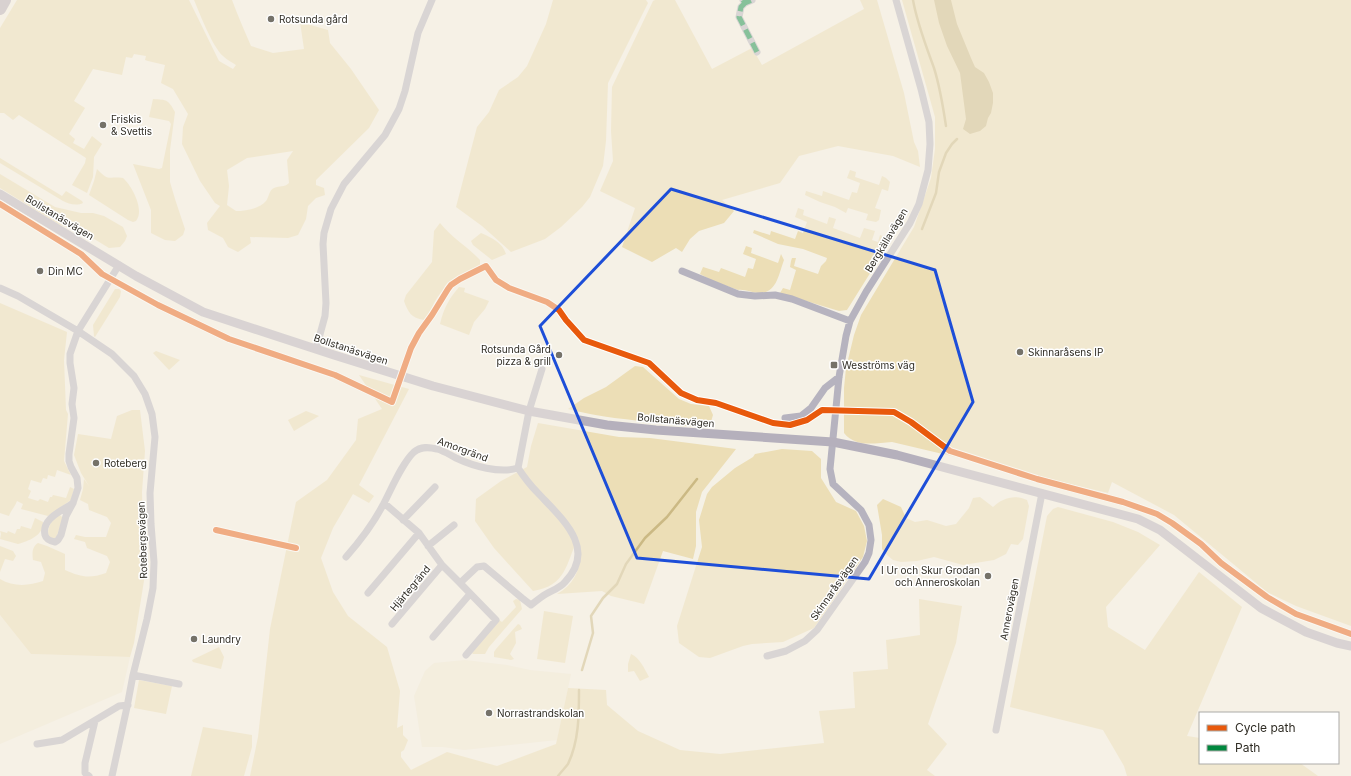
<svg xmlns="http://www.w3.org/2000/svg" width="1351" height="776" font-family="Inter,sans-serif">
  <rect width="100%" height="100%" fill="#f5f1e6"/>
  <path fill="#f1ead6" d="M0 615 31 654 130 657 122 692 0 744Z
    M465 660 507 665 530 670 571 674 557 740 464 750 443 747H422L414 696 425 671 434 663Z"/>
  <path fill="#ecdeb6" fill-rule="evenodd" d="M17 0H189L219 61 233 69 236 65C232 62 227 60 223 56 212 46 200 14 194 0H232C238 16 244 30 251 46L273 53 304 49 300 22 328 30 330 43 351 69 379 110 369 128 316 180V185L324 188 325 195 316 198 308 206 306 219 298 235 288 238 250 237 251 243 238 252 228 247 223 238 208 230 207 223 220 206 215 203 200 181 182 144 183 127 188 114 173 89 161 83 165 65 148 61 145 60 146 56 134 54 132 58 126 57 122 75 93 69 74 101 85 108 69 134 75 139 73 143 84 149 92 136 102 144 94 157 93 177 87 193 72 185 85 163 86 158 19 115 13 120 4 113H0V28ZM293 151 287 160 289 183C284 188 280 185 274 188 269 190 269 197 266 201 259 209 246 211 236 211L227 205 229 186 227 170 247 158Z
    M553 0H646L648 3 608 83 606 141 603 166 590 197 582 207 561 227 545 239 511 252 482 226 456 207 477 127 489 112 499 90 518 77 527 66 546 24Z
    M655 0H675L712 69 752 48 762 65 864 9 860 0H877L904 93 914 142 918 151 920 167 893 156 838 146 799 156 780 183 722 200 734 211 724 223 699 231 690 239 682 252 676 248 652 262 622 247 635 208 600 191 613 161 611 131 612 87 653 1Z
    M902 0H1351V626L1296 606 1267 592 1174 515 1112 482 1108 493 892 442C875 443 856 448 844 433V388L846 368 854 335 861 315 914 227 931 178 935 149V117Z
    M153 99C167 100 168 99 175 112L170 150V182L175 199 185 229 183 235 175 241 165 240 151 233V210L133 164 159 169 162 168 171 124 169 121 149 117Z
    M0 158 62 196 66 191 82 201 83 203C77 206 68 204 63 201L0 163Z
    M97 169C109 182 108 176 123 178 132 186 145 210 136 221L133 222 128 220 89 195 94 181Z
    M850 170 856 172 855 177 879 185 882 176 886 178 890 182 888 191 882 189 875 208 881 210 879 220 876 222 866 220 868 214 848 208 846 213 835 207 820 202 805 195 806 191 822 196 823 191 849 200 852 192 857 193 860 183 847 178Z
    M0 174 55 207 81 213H93L104 216 123 227 127 236 125 241 120 247 109 248 86 234 60 225 0 188Z
    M798 208 804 210 803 215 827 224 829 217 836 219 833 228 860 238 864 228 875 231 872 240 878 242 880 235 883 236 888 243 884 251 847 310 839 311 780 293 783 288 790 290 796 270 790 267 791 261 792 258H796L794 266 818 274 821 266 826 261 827 258 803 249 778 244 753 233 754 230 770 235 771 231 795 239 798 231 803 233 807 222 795 217Z
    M440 223C452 238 468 247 480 260V267C464 274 446 283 437 298 432 306 430 313 424 320 411 318 408 312 404 301L406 295 432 262 434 231Z
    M481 233C492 238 502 242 506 254L492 260 473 245 471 241Z
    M746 246 752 248 751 253 778 263 781 254 784 260C779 273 777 293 760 293 752 293 745 289 738 290L713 281 700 274 703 267 719 272 721 268 745 277 748 268 753 269 756 259 743 254Z
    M459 287 465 288 464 292 489 301 485 309 474 322 469 335 440 324C444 308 448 300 459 287Z
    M115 289H119L121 291 120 297 95 337 94 336 93 325Z
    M0 303 67 332 64 360 66 410 68 414 64 461 71 475 57 470 55 477 48 475 47 479 43 478 41 483 31 480 28 489 31 491 28 498 38 501 40 499 48 502 50 497H52L53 495 66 498 70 487 74 489 71 500 48 516 21 509 23 504 17 501C15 507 11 510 9 516L0 513Z
    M156 351 180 360 169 370 153 353Z
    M635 366 643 367 679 399 691 404 709 406 713 415 710 425C695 428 677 425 661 423 630 420 599 417 568 409L584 398 606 387Z
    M359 375 409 389 359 485 374 496 369 503 353 494 333 528 321 558 333 592 348 616 387 647 400 691 397 728 403 725V735L408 740 404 750 401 752V757L411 770 447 752 497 766 556 744 568 688 606 690 607 705 638 731 680 750 720 754 824 743 819 711 855 708 853 672 888 669 886 640 920 635 919 599 962 606 956 643 928 724 947 744 927 770 935 776H250L258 737 270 629 296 502 327 480 356 440 358 419 382 409Z
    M132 410H140L145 451 142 492 143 535 147 562 134 643 130 657 31 654 0 615V579C13 587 29 586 43 581L45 573 41 562 33 560C32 553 32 547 38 543L47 546 65 554V570C81 577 89 579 106 573L110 562 107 556 87 548 85 542 74 539 76 535 85 537H106L111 523 107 517 89 510 88 504 80 500 83 489 84 479 89 486 81 473 74 455 78 434 111 439 117 416Z
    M306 411 319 416 294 431 288 420Z
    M538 423 619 437 650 438 736 449 702 492 696 512V546L693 559 663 551 644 604 611 596 602 591 557 594C578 583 584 560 578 538 566 564 566 586 533 591L494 548 475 521 476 499 501 481 527 467 531 446Z
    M782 449 812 451 821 459V478L836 502 856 511 864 526 867 541 863 557 814 628 783 642 752 644 743 646 710 658 699 657 679 643 677 626 702 547 699 520 707 494 712 487 735 468 753 457 755 454Z
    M980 497 993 507C1002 498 1015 494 1027 500L1029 506 1023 539 1018 545 1011 544 1006 554 994 560 963 565 934 557 917 561 901 562 893 560 887 555 882 549V535L877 505 883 499 901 507 906 518 915 522 927 520 946 526 956 524 969 508 973 498Z
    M1058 507 1113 522 1138 532 1160 545 1106 607 1108 627 1145 650 1199 572 1242 607 1187 736 1200 738V763H1300L1318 776H1127L1124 766 1103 730 1010 707 1047 516 1053 509Z
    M60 515 62 517V520L57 536 55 538H49C46 529 51 519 60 515Z
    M35 518 43 522C44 535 29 541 18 544L0 539 1 534 0 531 7 533 8 531 15 534 17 529H20L21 526 31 529Z
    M0 546 13 551 16 556 13 561 5 559 0 572Z
    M516 599 520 600 522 609 489 647 485 654H473L472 653 499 620 502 622 516 607 513 601Z
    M544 611 573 616 565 663 537 659Z
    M518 624 520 625 522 629 515 632 516 643 510 654 514 659 511 660 494 657V652L496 649Z
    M219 647 224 657 221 669 193 662 192 660Z
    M631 654C640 658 644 668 649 677L640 681 634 671 628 672V664Z
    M139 680 172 686 166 714 134 708Z
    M203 727 252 735V747L244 776H191Z"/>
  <path fill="#cbb984" d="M934 0H951L957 24 971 58 975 67 984 73 989 82 993 93V103L991 113 988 118 986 126 980 131 970 134 963 129 966 119 960 73 947 46 939 23Z"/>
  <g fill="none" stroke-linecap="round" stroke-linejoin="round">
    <path stroke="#cbb984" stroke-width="2.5" d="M913 0C917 23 926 46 934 68 940 87 943 106 946 126
      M922 229 936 193 939 172 946 153 952 144 957 139
      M582 670 593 633 591 616 603 598 617 584 626 564 645 538 667 517 697 479
      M558 776C561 772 565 768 568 764 579 741 579 715 579 690"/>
    <path stroke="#b6b3bf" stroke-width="7" d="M743 0 745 3 752 0
      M745 3 741 7 739 17 757 52
      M682 271 738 294 755 296 775 295 792 299 850 321
      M0 288 18 296 78 331 112 354 134 376 145 394 152 414 155 437 150 493 151 524 154 562 153 588 147 619 133 675 127 707 112 776
      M316 349 325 316 326 303 323 244 324 233 331 209 344 184 385 135 399 109 405 91 418 33 432 0
      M785 418 801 416 811 408 825 388 839 377
      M73 503C64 510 41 518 45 535 46 539 50 541 55 542L58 540 61 535 66 516 73 503 78 488 77 478 71 467 69 461V454L74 418 72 404 74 388 70 363V354L78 331 119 265
      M384 503 419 533 442 565 460 583 477 567 484 566 522 598 531 605C536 601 541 597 546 594 553 590 560 588 565 582 598 548 561 518 537 492 530 485 524 477 518 468L529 411 542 369
      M403 520 435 487
      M428 546 454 525
      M346 557C361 540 373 524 383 505 391 490 402 463 414 452 421 446 429 447 437 449 444 451 450 455 456 458 473 466 500 474 518 468
      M460 583 496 620 466 655
      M368 593 419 533
      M392 624 442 565
      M433 637 470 594
      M767 656 786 651 805 641 817 630 865 562 869 553 871 540 869 525 861 510 833 484 830 469 839 377 846 336 850 321 866 292 910 223 919 204 928 170 930 144 929 122 921 89 896 0
      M133 675 179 684
      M996 730 1042 493
      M37 744 62 740 119 706 128 705
      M89 776 85 773V763L95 721"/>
    <path stroke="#b5b0bc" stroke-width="9" d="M0 194 136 276 203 312 334 355 433 386 529 411 607 425 656 430 833 442 897 455 1138 519 1160 530 1261 608 1306 632 1337 643 1351 646"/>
    <path stroke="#b3acb7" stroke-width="12" d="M0 9 5 0"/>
    <path stroke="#00873e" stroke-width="5" stroke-dasharray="10 5" stroke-linecap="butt" d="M743 0 745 3 752 0
      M745 3 741 7 739 17 757 52"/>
    <defs>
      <path id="cycleway" d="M0 204 81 254 102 274 158 305 229 339 335 375 392 402 411 348 419 333 432 315 448 289 451 285 460 279 486 266 496 280 509 288 547 302 559 310 566 320 584 340 649 363 681 393 697 400 716 403 773 423 790 425 807 420 822 410 894 412 911 422 950 451 1037 479 1123 502 1157 514 1172 523 1201 544 1221 563 1267 597 1296 614 1351 634
        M216 530 296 548"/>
    </defs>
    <use href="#cycleway" stroke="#fff" stroke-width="8"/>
    <use href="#cycleway" stroke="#e8590c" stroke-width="6"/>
  </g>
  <path d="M0 0H1351V776H0ZM671 189 935 270 973 402 869 579 637 558 540 326Z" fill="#f5f1e6" fill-opacity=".55" fill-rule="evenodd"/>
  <path fill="none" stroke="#1d4ed8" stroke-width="3" stroke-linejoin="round" d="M671 189 935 270 973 402 869 579 637 558 540 326Z"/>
  <g fill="#757269" stroke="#fff" stroke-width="1.5">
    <circle cx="271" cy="19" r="4"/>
    <circle cx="103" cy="125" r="4"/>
    <circle cx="40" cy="271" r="4"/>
    <circle cx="1020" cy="352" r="4"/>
    <circle cx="559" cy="355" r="4"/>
    <rect x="830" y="361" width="8" height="8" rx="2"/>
    <circle cx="96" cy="463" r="4"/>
    <circle cx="988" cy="576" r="4"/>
    <circle cx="194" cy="639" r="4"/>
    <circle cx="489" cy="713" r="4"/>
  </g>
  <g text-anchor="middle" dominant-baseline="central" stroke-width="3" stroke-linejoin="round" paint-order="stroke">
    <g font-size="10" fill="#302d25" stroke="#fff" text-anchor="start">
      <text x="279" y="19">Rotsunda gård</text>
      <text x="111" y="119">Friskis<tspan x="111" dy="12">&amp; Svettis</tspan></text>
      <text x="48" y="271">Din MC</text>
      <text x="551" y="349" text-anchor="end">Rotsunda Gård<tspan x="551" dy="12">pizza &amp; grill</tspan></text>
      <text x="1028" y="352">Skinnaråsens IP</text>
      <text x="842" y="365">Wesströms väg</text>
      <text x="104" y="463">Roteberg</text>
      <text x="980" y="570" text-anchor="end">I Ur och Skur Grodan<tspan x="980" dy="12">och Anneroskolan</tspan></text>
      <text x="202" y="639">Laundry</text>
      <text x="497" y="713">Norrastrandskolan</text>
    </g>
    <g font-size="10" fill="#302d25" stroke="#fff">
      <text transform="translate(60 217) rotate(31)">Bollstanäsvägen</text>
      <text transform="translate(886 240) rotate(-59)">Bergkällavägen</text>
      <text transform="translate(351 349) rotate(18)">Bollstanäsvägen</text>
      <text transform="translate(676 420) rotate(5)">Bollstanäsvägen</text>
      <text transform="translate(463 449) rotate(20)">Amorgränd</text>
      <text transform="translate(142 540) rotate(-92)">Rotebergsvägen</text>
      <text transform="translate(410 588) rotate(-50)">Hjärtegränd</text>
      <text transform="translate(834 588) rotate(-55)">Skinnaråsvägen</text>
      <text transform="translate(1009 609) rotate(-79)">Annerovägen</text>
    </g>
  </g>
  <rect x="1199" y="712" width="140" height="52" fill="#ffffff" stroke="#acaba8"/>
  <rect x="1207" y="725" width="20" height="6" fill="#e8590c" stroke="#acaba8"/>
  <text x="1235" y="732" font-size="12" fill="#302d25">Cycle path</text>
  <rect x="1207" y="745" width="20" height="6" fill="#00873e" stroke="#acaba8"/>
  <text x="1235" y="752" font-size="12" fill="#302d25">Path</text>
</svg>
